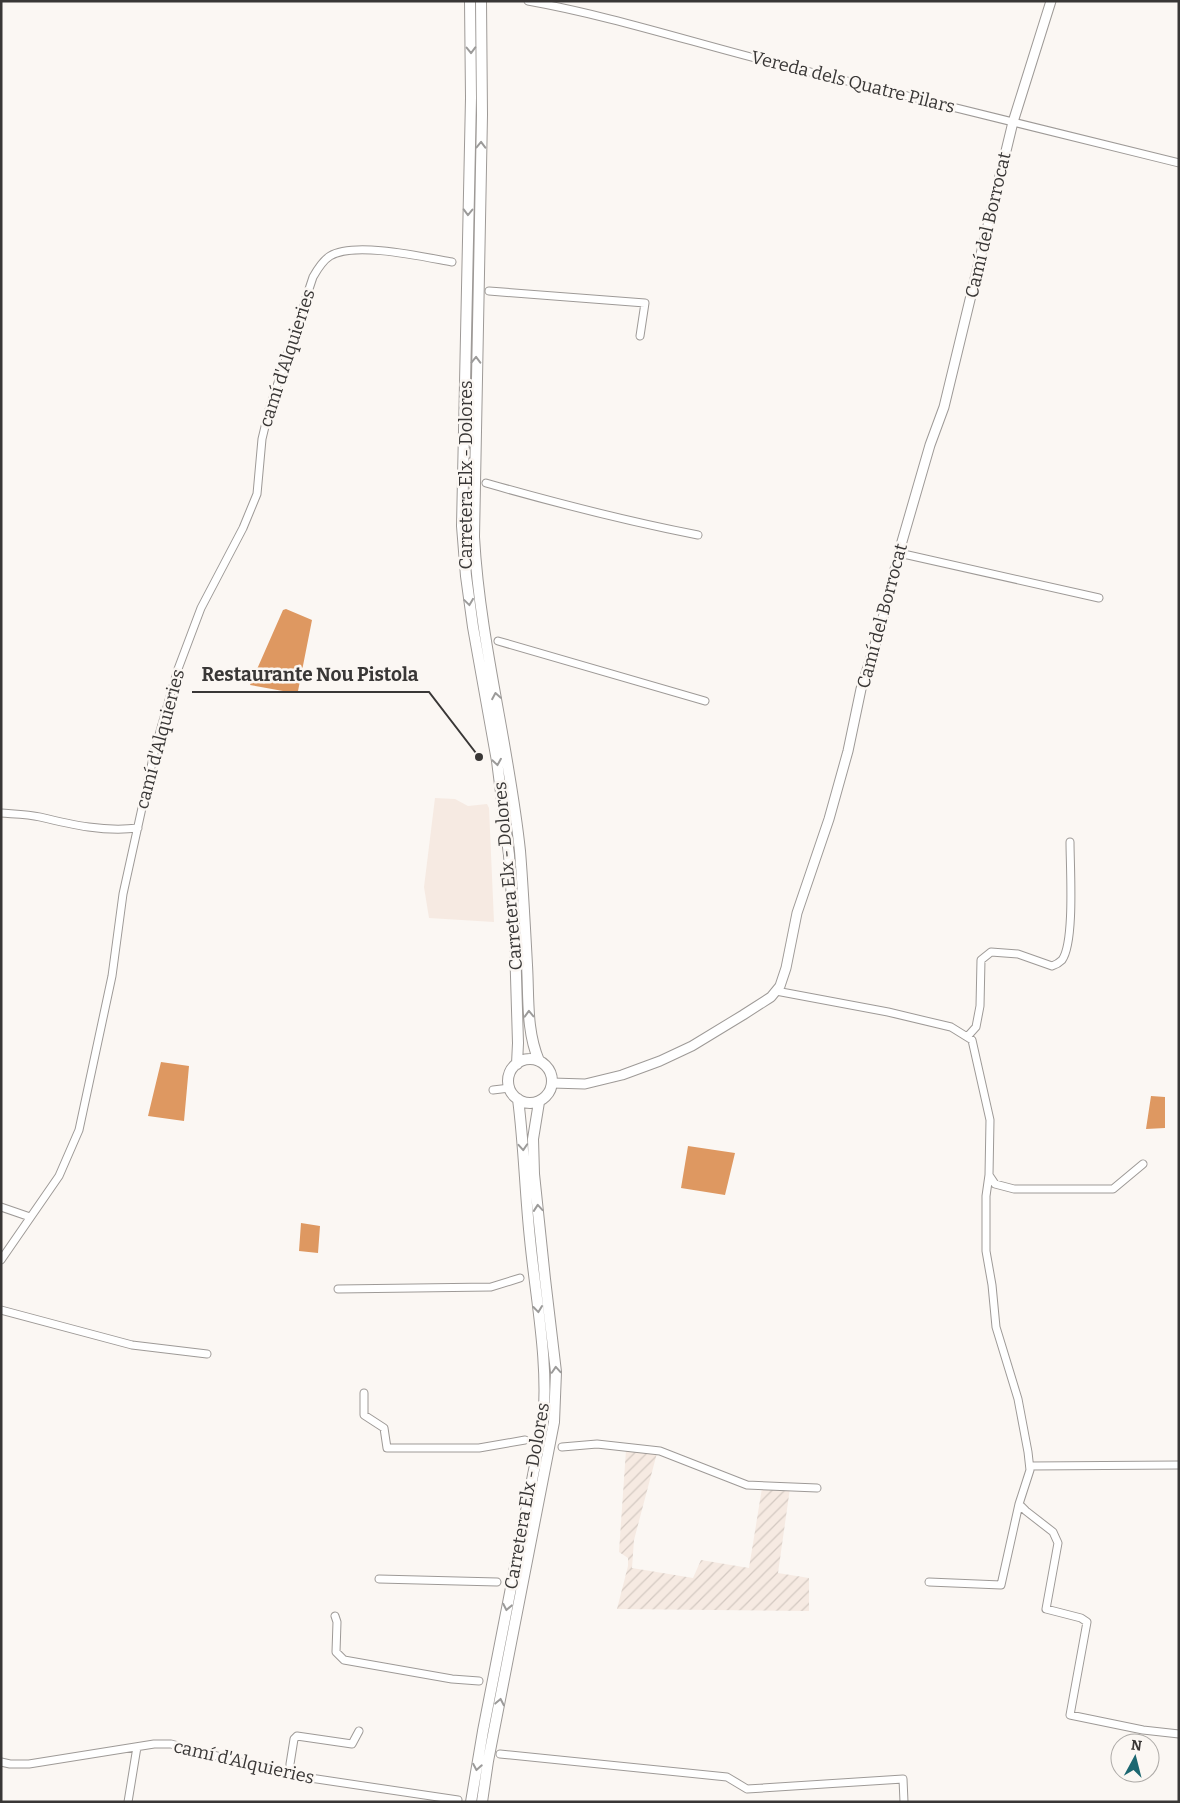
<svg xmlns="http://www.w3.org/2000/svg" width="1180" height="1803" font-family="Bitter,serif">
  <defs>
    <pattern id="industrial-furrows" width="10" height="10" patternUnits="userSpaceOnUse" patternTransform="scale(1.25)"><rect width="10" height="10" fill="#f6eae2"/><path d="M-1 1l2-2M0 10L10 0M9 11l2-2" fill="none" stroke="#d4c9c2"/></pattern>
  </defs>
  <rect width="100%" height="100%" fill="#fbf7f3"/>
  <path fill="#f6eae2" d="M435 798 455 799 468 806 487 804 489 808 494 922 429 918 424 887Z"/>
  <path fill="url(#industrial-furrows)" d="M626 1450 657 1453 634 1540 632 1568 693 1578 701 1560 749 1568 762 1488H790L778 1573 809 1578V1611L617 1609 628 1566V1558L619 1552Z"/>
  <path fill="#de9861" d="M286 609 312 620 298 691 294 693 250 685 283 610Z
    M161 1062 189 1066 184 1121 148 1116Z
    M1151 1096 1165 1097V1128L1146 1129Z
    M688 1146 735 1153 725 1195 681 1188Z
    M301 1223 320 1226 318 1253 299 1251Z"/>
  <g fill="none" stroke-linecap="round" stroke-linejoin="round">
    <defs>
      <path id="minor" d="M528 1C612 16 694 43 778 64 911 98 1045 130 1179 163
        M489 291 645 303 640 336
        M486 483C556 503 626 521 698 535
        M899 553 1099 598
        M498 641 705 701
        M1 813C14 814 28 814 40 817 73 825 104 832 138 828
        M776 991 888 1012 951 1027 972 1040 990 1120 989 1175 995 1184 1014 1189H1113L1143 1164
        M967 1037 976 1027 980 1006 981 960 991 952 1018 954 1052 966C1055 965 1060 962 1062 960 1075 942 1070 867 1070 842
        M493 1090 510 1088
        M989 1175 986 1196V1251L992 1285 996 1327 1018 1399 1028 1452 1030 1470 1019 1504 1026 1511 1053 1532 1058 1543 1046 1609 1081 1618 1087 1622 1070 1715 1143 1730 1179 1734
        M1 1207 30 1217
        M1 1260 59 1176 79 1130 112 976 123 894 155 749 178 669 201 608 243 528 257 494 262 439 269 410 313 277C317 270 322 261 330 256 354 241 424 257 452 262
        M338 1289 491 1287 520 1278
        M1 1310 132 1345 207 1354
        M364 1393V1415L384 1428 387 1448H479L525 1440
        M562 1447 597 1444 660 1451 747 1485 817 1488
        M1030 1466 1179 1465
        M379 1579 497 1582
        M929 1582 1001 1585 1019 1504
        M335 1616 337 1622 336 1652 344 1660 452 1679 479 1681
        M500 1754 727 1777 747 1789 903 1779 904 1802
        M1 1762 10 1764H29L154 1744H171L290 1775 458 1800
        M290 1775V1764L294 1739 297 1736 352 1744 359 1731
        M128 1802 137 1747"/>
      <path id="tertiary" d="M552 1083 585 1084 622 1075 660 1061 692 1046 743 1015 771 997 780 986 786 968 797 913 829 819 848 751 861 689 881 626 901 545 930 445 944 407 1013 122 1051 1"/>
      <path id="secondary" d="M470 1 471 98 462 526 466 576 473 627 497 761 509 855 515 943 518 1043 517 1064
        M481 1 482 115 474 537C480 643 509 746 520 851 523 889 525 927 527 965 529 998 526 1030 539 1061
        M508 1081a22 22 0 1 1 44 0a22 22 0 1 1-44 0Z
        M471 1802 483 1731 543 1424C549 1362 536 1301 530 1239 525 1192 524 1145 518 1099
        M482 1802 488 1761 554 1422 556 1372 545 1279 534 1174 533 1139 539 1102"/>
    </defs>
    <use href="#minor" stroke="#9e9a97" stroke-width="9"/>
    <use href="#tertiary" stroke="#9e9a97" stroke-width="11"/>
    <use href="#secondary" stroke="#9e9a97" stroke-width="12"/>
    <use href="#minor" stroke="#fff" stroke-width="7"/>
    <use href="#tertiary" stroke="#fff" stroke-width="9"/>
    <use href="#secondary" stroke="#fff" stroke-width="10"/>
  </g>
  <defs><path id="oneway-chevron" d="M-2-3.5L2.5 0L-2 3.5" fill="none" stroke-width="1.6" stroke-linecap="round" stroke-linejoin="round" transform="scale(1.25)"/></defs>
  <g stroke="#9c9b9a">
    <use href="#oneway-chevron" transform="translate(471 50) rotate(89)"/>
    <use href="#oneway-chevron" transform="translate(481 145) rotate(-89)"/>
    <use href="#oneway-chevron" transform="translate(468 212) rotate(91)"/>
    <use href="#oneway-chevron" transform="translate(476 360) rotate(-89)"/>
    <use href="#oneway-chevron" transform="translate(469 602) rotate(82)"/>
    <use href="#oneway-chevron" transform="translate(496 696) rotate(-100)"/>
    <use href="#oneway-chevron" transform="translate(497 762) rotate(81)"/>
    <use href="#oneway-chevron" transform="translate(529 1014) rotate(-92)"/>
    <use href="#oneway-chevron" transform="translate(523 1147) rotate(86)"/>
    <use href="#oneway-chevron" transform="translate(538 1208) rotate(-95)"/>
    <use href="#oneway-chevron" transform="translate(538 1309) rotate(83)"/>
    <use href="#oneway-chevron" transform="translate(556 1370) rotate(-94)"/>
    <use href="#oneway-chevron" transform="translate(507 1607) rotate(101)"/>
    <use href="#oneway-chevron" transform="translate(500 1702) rotate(-79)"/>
    <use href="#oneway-chevron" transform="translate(477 1767) rotate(100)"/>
  </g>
  <g text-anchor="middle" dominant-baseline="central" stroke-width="5" stroke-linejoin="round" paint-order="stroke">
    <g font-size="18" fill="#393736" stroke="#fbf7f3">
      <text transform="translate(853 82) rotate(14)">Vereda dels Quatre Pilars</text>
      <text transform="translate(988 225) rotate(-77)">Camí del Borrocat</text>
      <text transform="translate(287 358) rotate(-72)">camí d'Alquieries</text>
      <text transform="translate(466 475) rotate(-90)">Carretera Elx - Dolores</text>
      <text transform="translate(882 616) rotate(-75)">Camí del Borrocat</text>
      <text transform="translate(160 739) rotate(-75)">camí d'Alquieries</text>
      <text transform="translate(508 876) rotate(-95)">Carretera Elx - Dolores</text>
      <text transform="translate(527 1496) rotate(-80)">Carretera Elx - Dolores</text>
      <text transform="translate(244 1762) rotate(13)">camí d'Alquieries</text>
    </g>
  </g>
  <path fill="none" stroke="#393736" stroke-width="2" d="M479 757L429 692H192"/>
  <circle fill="#393736" stroke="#fbf7f3" stroke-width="2" cx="479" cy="757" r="5"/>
  <g font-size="19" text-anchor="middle" font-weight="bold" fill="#393736" stroke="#fbf7f3" stroke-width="5" stroke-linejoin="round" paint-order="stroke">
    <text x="310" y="681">Restaurante Nou Pistola</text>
  </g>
  <rect width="1180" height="1803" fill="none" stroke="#393736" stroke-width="5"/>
  <g transform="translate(1135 1758) rotate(7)"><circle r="24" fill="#fbf7f3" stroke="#adaaa7"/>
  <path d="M0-4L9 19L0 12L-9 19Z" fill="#1c6771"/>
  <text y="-8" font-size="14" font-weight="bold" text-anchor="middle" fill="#393736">N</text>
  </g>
</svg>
